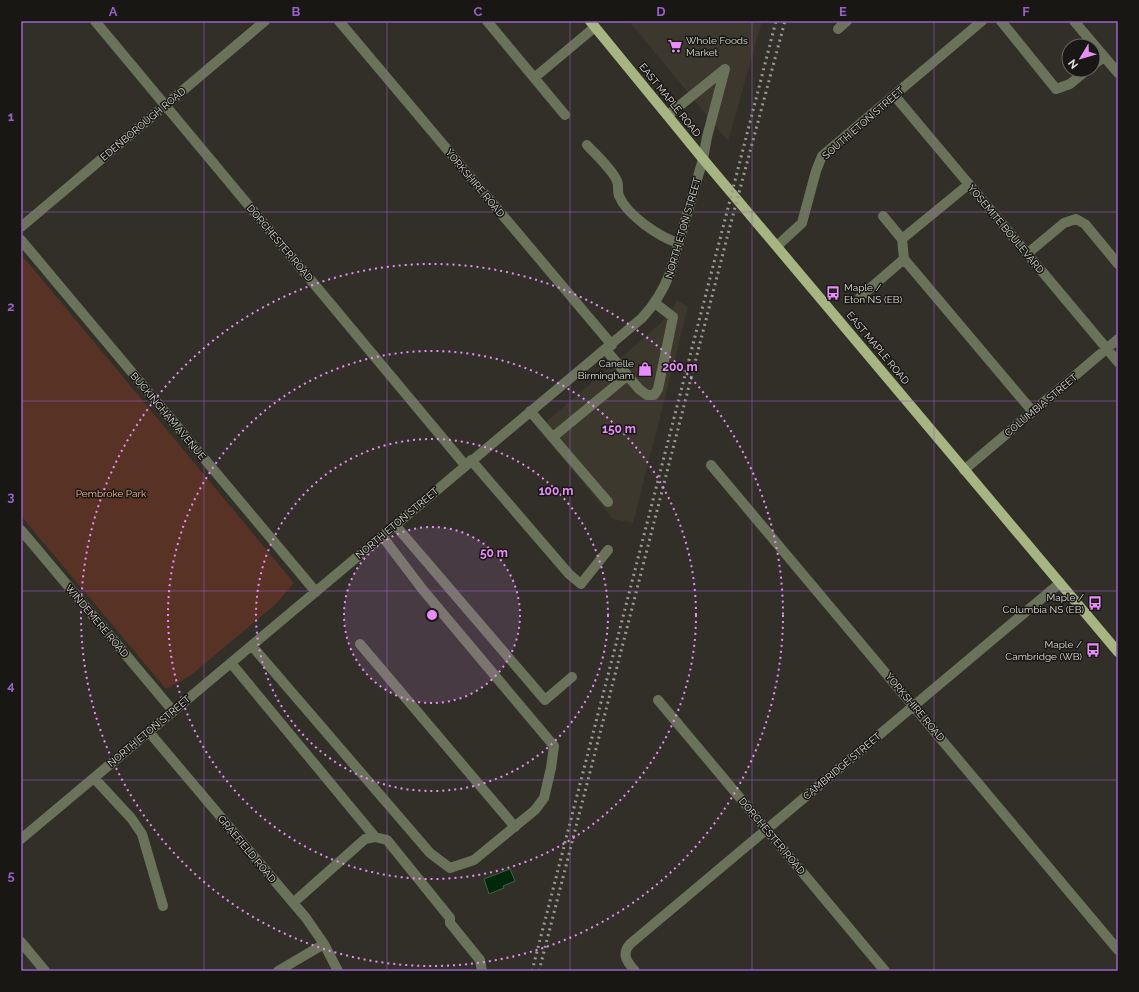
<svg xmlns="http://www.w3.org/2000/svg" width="1139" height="992" font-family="Raleway,sans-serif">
  <rect width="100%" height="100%" fill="#312f28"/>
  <path fill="#3c382d" d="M629 21H762L728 141Z
    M677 300 688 307 633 523 613 519 538 429 660 324 672 310Z"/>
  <path fill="#583224" d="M21 254 294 583 276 604 190 676 166 689 21 516Z"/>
  <path fill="#02280c" stroke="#445f4a" d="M510 869 515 881 503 886 504 888 489 894 484 879Z"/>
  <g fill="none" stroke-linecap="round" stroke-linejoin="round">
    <path stroke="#6b725a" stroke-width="10" d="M95 21 465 465
      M339 21 612 345
      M487 21 565 115
      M1001 21 1056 89 1070 84 1087 70
      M1074 21 1118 73
      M838 29 847 21
      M1093 65 1104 57
      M534 78 595 27
      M894 95 1118 362
      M668 115 725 69
      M587 145C596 155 612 169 617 181 619 185 617 191 619 196 627 215 659 237 679 243
      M883 216 902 239
      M21 227 265 21
      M21 240 316 592
      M777 246 802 223 816 171 822 156 982 21
      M1028 253 1064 223 1076 219 1085 224 1118 264
      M904 259 902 239 969 184
      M860 297 904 259 1033 412
      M606 350 639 389 647 395H654L658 389 673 317 655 303
      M530 411 608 502
      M553 437 627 376
      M471 460 569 574 581 584 608 550
      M711 465 1118 950
      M964 470 1118 339
      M395 525 545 700 572 677
      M21 530 173 711
      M360 644 515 827
      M252 646 430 853 450 868 474 860 535 810 544 798 551 768 554 746 423 590 382 536
      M231 663 375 837
      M658 700 885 971
      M149 732 306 918 324 944 338 971
      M94 778 131 818 142 834 163 906
      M21 839 642 318C655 304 663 291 670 273L703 159 707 137 725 69
      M293 903 365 839 375 837 387 840 450 918V923L480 960 482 971
      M21 942 45 971
      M278 971 324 944
      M635 971C627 962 621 954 630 944L1060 583"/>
    <path stroke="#a7b583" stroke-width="10" d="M590 21 703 159 1118 652"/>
    <path stroke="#999892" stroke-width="3" stroke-dasharray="2 4" stroke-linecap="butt" d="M532 971 776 21
      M539 971 729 230 785 21"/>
  </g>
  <path fill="none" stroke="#9961c7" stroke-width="1" stroke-opacity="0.55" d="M204 21V971M387 21V971M570 21V971M752 21V971M934 21V971M21 212H1118M21 401H1118M21 591H1118M21 780H1118"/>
  <circle cx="432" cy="615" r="88" fill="#ea8dfc" fill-opacity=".12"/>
  <g fill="none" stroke="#ea8dfc" stroke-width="2" stroke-dasharray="2 4">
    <circle cx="432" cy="615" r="88"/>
    <circle cx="432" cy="615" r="176"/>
    <circle cx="432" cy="615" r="264"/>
    <circle cx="432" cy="615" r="351"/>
  </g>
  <defs>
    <symbol id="supermarket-bare" viewBox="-9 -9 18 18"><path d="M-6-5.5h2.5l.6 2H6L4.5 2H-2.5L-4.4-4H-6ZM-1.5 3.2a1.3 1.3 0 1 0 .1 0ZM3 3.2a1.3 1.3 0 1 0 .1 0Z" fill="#ea8dfc" stroke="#181714" stroke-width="2.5" paint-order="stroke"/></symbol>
    <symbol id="bus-bare" viewBox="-9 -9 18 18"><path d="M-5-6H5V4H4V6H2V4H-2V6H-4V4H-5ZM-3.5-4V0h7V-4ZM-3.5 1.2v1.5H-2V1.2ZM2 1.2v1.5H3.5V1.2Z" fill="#ea8dfc" stroke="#181714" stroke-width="2.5" paint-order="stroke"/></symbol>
    <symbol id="shop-bare" viewBox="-9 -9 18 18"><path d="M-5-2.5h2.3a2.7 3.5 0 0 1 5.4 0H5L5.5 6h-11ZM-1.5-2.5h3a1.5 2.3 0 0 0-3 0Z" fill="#ea8dfc" stroke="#181714" stroke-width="2.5" paint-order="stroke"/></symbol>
  </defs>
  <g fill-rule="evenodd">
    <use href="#supermarket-bare" x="665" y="36" width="20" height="20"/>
    <use href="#bus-bare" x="823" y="283" width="20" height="20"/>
    <use href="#shop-bare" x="635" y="359" width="20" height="20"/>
    <use href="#bus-bare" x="1085" y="593" width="20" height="20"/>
    <use href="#bus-bare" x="1083" y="640" width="20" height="20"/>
  </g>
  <g text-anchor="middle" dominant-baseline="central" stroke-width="3" stroke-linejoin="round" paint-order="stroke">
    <g font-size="10" fill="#dfdeda" stroke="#181714" text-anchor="end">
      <text x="686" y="40" text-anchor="start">Whole Foods<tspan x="686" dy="12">Market</tspan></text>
      <text x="844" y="287" text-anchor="start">Maple /<tspan x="844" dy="12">Eton NS (EB)</tspan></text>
      <text x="634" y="363">Canelle<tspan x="634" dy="12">Birmingham</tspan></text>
      <text x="1084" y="597">Maple /<tspan x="1084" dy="12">Columbia NS (EB)</tspan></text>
      <text x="1082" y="644">Maple /<tspan x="1082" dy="12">Cambridge (WB)</tspan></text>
    </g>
    <g font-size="10" fill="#dfdeda" stroke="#181714">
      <text transform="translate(670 100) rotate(51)">EAST MAPLE ROAD</text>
      <text transform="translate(863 123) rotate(-41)">SOUTH ETON STREET</text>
      <text transform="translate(143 124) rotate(-40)">EDENBOROUGH ROAD</text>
      <text transform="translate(475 183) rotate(50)">YORKSHIRE ROAD</text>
      <text transform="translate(683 228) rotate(-74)">NORTH ETON STREET</text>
      <text transform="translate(1006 229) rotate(50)">YOSEMITE BOULEVARD</text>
      <text transform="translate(280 243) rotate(50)">DORCHESTER ROAD</text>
      <text transform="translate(878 348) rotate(50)">EAST MAPLE ROAD</text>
      <text transform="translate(1041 405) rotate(-40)">COLUMBIA STREET</text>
      <text transform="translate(168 416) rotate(50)">BUCKINGHAM AVENUE</text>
      <text transform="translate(397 523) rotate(-40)">NORTH ETON STREET</text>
      <text transform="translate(97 621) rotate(50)">WINDEMERE ROAD</text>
      <text transform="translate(915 707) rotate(50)">YORKSHIRE ROAD</text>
      <text transform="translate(149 731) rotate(-40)">NORTH ETON STREET</text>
      <text transform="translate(842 766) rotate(-40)">CAMBRIDGE STREET</text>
      <text transform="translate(772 836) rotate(50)">DORCHESTER ROAD</text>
      <text transform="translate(247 849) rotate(50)">GRAEFIELD ROAD</text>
    </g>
    <g font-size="10" fill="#fab499" stroke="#181714">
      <text x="111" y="493">Pembroke Park</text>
    </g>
  </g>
  <circle cx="432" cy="615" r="6" fill="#ea8dfc" stroke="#181714" stroke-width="2"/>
  <g font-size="12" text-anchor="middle" font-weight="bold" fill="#ea8dfc" stroke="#181714" stroke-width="3" stroke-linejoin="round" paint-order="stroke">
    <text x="680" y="371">200 m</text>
    <text x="619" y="433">150 m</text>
    <text x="556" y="495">100 m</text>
    <text x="494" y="557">50 m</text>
  </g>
  <rect width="1139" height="992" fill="none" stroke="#181714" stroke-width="44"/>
  <g transform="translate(1081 58) rotate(232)"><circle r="19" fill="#181714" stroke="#686763"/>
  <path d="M0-3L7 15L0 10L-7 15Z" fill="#ea8dfc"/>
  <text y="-6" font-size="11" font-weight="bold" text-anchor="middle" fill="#dfdeda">N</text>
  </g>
  <rect x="22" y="22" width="1095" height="948" fill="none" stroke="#9961c7" stroke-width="1.5"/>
  <g font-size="13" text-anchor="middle" font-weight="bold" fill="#9961c7">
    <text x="113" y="16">A</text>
    <text x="296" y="16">B</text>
    <text x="478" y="16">C</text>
    <text x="661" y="16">D</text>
    <text x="843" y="16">E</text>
    <text x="1026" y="16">F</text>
    <text x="11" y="121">1</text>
    <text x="11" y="311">2</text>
    <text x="11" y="501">3</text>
    <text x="11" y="690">4</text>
    <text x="11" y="880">5</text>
  </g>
</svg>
